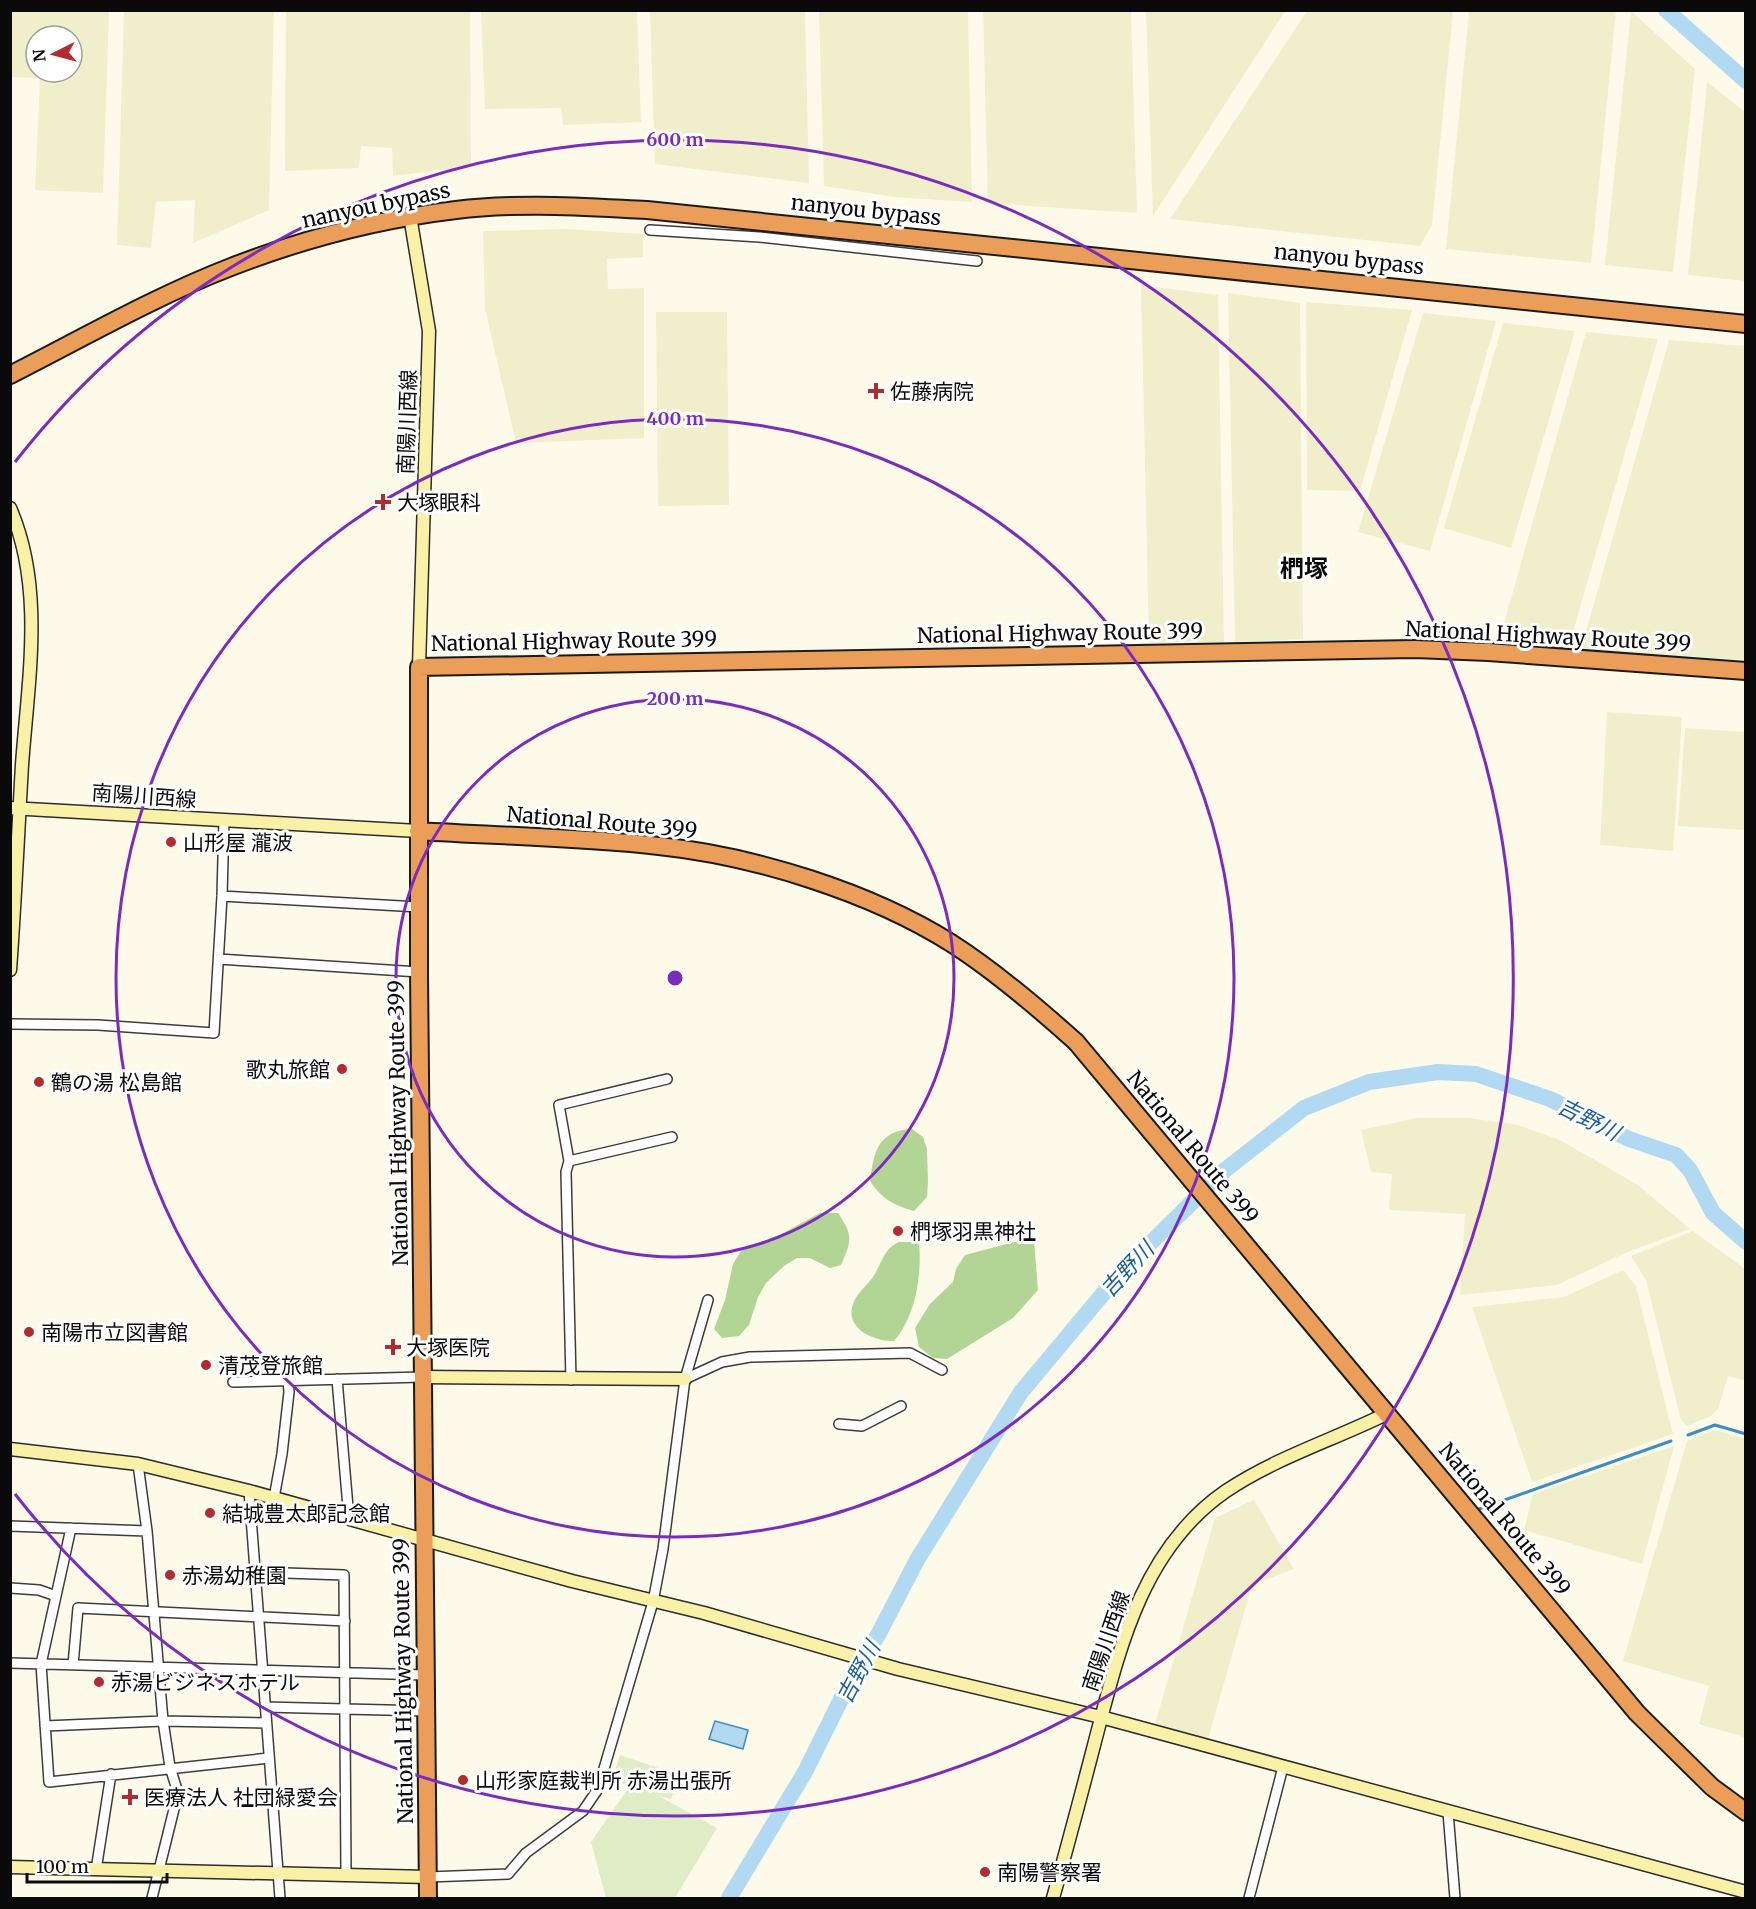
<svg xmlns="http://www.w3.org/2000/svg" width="1756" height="1909" font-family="Merriweather,'Noto Sans JP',serif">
  <rect width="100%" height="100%" fill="#fefae9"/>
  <path fill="#f1eecc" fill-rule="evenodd" d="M11 10 109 11 103 193 35 190 40 78 11 77ZM36 36H72V72H36Z
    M124 11H274L269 210 193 243 195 200 156 202 151 248 117 245Z
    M286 11H470L471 166 393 176 392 148 361 146 359 168 285 171Z
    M481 11H637L641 122 563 125 561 108 485 109Z
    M650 11H805L809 183 655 164Z
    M819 11H968L972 202 895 197 824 186Z
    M983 11H1131L1137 213 988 203Z
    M1146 11H1285L1153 216Z
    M1307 11H1453L1432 225 1420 246 1170 219Z
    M1469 11H1616L1591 263 1446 249Z
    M1631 11 1695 69 1673 272 1605 265Z
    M1707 82 1745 112V281L1688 275Z
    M566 229 643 234V257L607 259 608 289 644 288V438L516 443 485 309 483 231Z
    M1141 285 1218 295 1224 642 1149 643Z
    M1228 293 1300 303 1303 639 1235 642Z
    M1306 302 1412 310 1360 491 1307 490Z
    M656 312H727L729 505 658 506Z
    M1423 313 1496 321 1430 551 1358 532Z
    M1503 323 1575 331 1511 548 1444 528Z
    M1586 332 1658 339 1568 649 1498 645Z
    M1669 340 1745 346V660L1581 649Z
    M1607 712 1682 717 1673 851 1600 845Z
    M1685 728 1745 732V830L1678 826Z
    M1417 1118H1469L1518 1125 1560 1140 1638 1185 1690 1229 1625 1253 1557 1285 1460 1295 1465 1214 1389 1210 1392 1174 1371 1172 1361 1130Z
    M1693 1231 1745 1269 1746 1381 1728 1376 1718 1409 1711 1416 1687 1426 1681 1420 1646 1280 1631 1256Z
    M1623 1270 1636 1286 1673 1434 1532 1482 1472 1307 1564 1297Z
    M1715 1430 1745 1439 1744 1737 1699 1724 1709 1686 1623 1661 1687 1441Z
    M1674 1446 1642 1564 1524 1530 1533 1494Z
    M1254 1500 1294 1569 1252 1585 1208 1739 1155 1724 1215 1518Z"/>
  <path fill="#b2d596" d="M912 1129 923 1137 927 1149 928 1182 927 1197 914 1211C893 1205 882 1199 870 1181 874 1151 878 1131 912 1129Z
    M820 1213H838C853 1235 852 1240 841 1265L830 1268 810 1258H797L784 1266 766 1283 758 1297 749 1325 739 1336 722 1338 714 1329 725 1300 733 1264 741 1251 783 1233Z
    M1026 1239 1034 1240 1038 1290 1013 1318 947 1359 933 1358 919 1347 915 1328 930 1304 953 1282 956 1269 965 1255Z
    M899 1242H919C922 1274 916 1316 894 1341 875 1342 844 1329 853 1304 857 1292 868 1285 875 1274 883 1260 884 1249 899 1242Z"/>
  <path fill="#dfedc7" d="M620 1755 679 1775 671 1799 659 1796 717 1828 675 1898H606L591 1842 630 1786 612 1780Z"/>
  <path fill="#b1d9f2" stroke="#3d8dc4" stroke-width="1.5" d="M715 1721 748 1730 743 1749 709 1739Z"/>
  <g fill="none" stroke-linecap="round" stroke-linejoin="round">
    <path stroke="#3d8dc4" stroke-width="3" d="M1688 1435 1715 1425 1746 1434
      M1479 1509 1671 1441"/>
    <path stroke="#b1d9f2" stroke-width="16" d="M1666 10 1746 81
      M729 1898 805 1772 855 1671 878 1635 917 1560 1021 1392 1122 1271 1225 1170 1304 1108 1369 1082 1438 1072 1476 1074 1550 1099 1629 1139 1676 1155 1690 1170 1713 1213 1746 1242"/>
    <defs>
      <path id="street" d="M650 230 759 237 977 261
        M222 896 419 907
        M219 959 419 972
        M10 1024 98 1025 214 1033 222 896 224 820
        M569 1161 672 1137
        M337 1379 349 1519
        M685 1379 722 1362 750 1357 910 1353 942 1370
        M571 1380 566 1172 569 1161 559 1105 667 1079
        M233 1382 422 1377
        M839 1424 862 1426 901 1406
        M138 1464 147 1531 163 1721 170 1767 178 1793 152 1898
        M249 1491 280 1898
        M274 1498 282 1454 289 1392 288 1380
        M10 1526 147 1531
        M71 1528 41 1664 49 1782 269 1758
        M257 1572 344 1575 346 1874
        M10 1588 39 1590 56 1596
        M10 1663 425 1675
        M73 1665 78 1608 345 1621
        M265 1707 426 1711
        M45 1726 163 1721 266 1723
        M1448 1812 1455 1898
        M96 1870 111 1774
        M428 1877 508 1874 526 1853 583 1811 598 1789 653 1602 663 1549 685 1379 708 1300
        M1249 1898 1283 1767"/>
      <path id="secondary" d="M410 216 429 331 419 667
        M10 508C45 588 28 681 22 765 18 834 15 902 10 970
        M10 808 418 831
        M422 1377 685 1379
        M10 1449 138 1464 249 1491 572 1581 704 1613 898 1669 1101 1717 1746 1892
        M10 1867 428 1877
        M1053 1898C1067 1848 1080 1799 1093 1749 1118 1654 1140 1550 1226 1491 1275 1458 1333 1440 1386 1414"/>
      <path id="highway" d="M10 375C81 339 158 295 231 267 303 239 380 219 456 210 520 202 584 207 647 210L1746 324
        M418 831C498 836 579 837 659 846 754 856 870 892 951 943 995 971 1037 1007 1076 1042L1637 1713 1712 1787 1746 1812
        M428 1898 419 972V667L1415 649 1488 652 1746 671"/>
    </defs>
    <use href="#street" stroke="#3d3d3d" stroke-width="12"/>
    <use href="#secondary" stroke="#2c2c2c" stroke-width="15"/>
    <use href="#highway" stroke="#1b1b1b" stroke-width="20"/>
    <use href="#street" stroke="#fff" stroke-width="9"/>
    <use href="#secondary" stroke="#faf1a8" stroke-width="12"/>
    <use href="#highway" stroke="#eb9d5a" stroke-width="16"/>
  </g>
  <g fill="none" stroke="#7b2cbf" stroke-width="3">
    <circle cx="675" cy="978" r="279"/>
    <circle cx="675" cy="978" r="559"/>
    <path d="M15 462A838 838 0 1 1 15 1494"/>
  </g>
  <g fill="#b12c31" stroke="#fff" stroke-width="2">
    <path d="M873 382h6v6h6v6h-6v6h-6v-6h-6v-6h6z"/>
    <path d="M380 493h6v6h6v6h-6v6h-6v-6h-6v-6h6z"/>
    <circle cx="171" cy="842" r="6"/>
    <circle cx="342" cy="1069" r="6"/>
    <circle cx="39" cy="1082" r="6"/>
    <circle cx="898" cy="1231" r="6"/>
    <circle cx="29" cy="1332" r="6"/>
    <path d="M390 1338h6v6h6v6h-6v6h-6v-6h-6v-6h6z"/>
    <circle cx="206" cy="1365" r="6"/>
    <circle cx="210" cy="1513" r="6"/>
    <circle cx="170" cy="1575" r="6"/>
    <circle cx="99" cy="1682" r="6"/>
    <circle cx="463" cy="1780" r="6"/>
    <path d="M127 1788h6v6h6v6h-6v6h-6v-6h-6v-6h6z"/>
    <circle cx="985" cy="1872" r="6"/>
  </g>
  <g text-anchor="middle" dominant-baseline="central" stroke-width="6" stroke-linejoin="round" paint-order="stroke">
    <g font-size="21" fill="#0a0a0a" stroke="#fff">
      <text transform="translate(376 205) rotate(-12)">nanyou bypass</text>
      <text transform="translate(866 210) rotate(6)">nanyou bypass</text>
      <text transform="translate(1349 259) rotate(6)">nanyou bypass</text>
      <text transform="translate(407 422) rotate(-88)">南陽川西線</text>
      <text transform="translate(1060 633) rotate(-1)">National Highway Route 399</text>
      <text transform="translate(1548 636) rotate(3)">National Highway Route 399</text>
      <text transform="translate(574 641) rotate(-1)">National Highway Route 399</text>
      <text transform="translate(144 796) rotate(4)">南陽川西線</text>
      <text transform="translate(602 822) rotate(5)">National Route 399</text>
      <text transform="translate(398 1123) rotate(-91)">National Highway Route 399</text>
      <text transform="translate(1193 1147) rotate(50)">National Route 399</text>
      <text transform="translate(1505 1519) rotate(50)">National Route 399</text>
      <text transform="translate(1106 1641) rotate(-71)">南陽川西線</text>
      <text transform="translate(403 1681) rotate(-91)">National Highway Route 399</text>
    </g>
    <g font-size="21" fill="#0a0a0a" stroke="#fff" text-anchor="start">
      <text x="890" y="391">佐藤病院</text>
      <text x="397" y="502">大塚眼科</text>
      <text x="183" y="842">山形屋 瀧波</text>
      <text x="330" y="1069" text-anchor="end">歌丸旅館</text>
      <text x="51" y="1082">鶴の湯 松島館</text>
      <text x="910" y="1231">椚塚羽黒神社</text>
      <text x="41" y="1332">南陽市立図書館</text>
      <text x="406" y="1347">大塚医院</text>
      <text x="218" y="1365">清茂登旅館</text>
      <text x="222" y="1513">結城豊太郎記念館</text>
      <text x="182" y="1575">赤湯幼稚園</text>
      <text x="111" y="1682">赤湯ビジネスホテル</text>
      <text x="475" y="1780">山形家庭裁判所 赤湯出張所</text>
      <text x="144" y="1797">医療法人 社団緑愛会</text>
      <text x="997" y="1872">南陽警察署</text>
    </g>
    <g font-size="22" font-style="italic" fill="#1d5f93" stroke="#fff">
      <text transform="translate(1589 1119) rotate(27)">吉野川</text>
      <text transform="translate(1127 1269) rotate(-47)">吉野川</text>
      <text transform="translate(858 1672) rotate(-62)">吉野川</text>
    </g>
    <g font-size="24" font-weight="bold" fill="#0a0a0a" stroke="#fff">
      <text x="1304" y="568">椚塚</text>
    </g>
  </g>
  <circle cx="675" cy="978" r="9" fill="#7b2cbf" stroke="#fff" stroke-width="3"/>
  <g font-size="18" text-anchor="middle" font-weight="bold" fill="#7b2cbf" stroke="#fff" stroke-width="6" stroke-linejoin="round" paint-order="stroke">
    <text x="675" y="146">600 m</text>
    <text x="675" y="425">400 m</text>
    <text x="675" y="705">200 m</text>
  </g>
  <rect width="1756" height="1909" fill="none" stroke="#0a0a0a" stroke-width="24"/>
  <g transform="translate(54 54) rotate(264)"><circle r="28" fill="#ffffff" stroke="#9d9d9d" stroke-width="1.5"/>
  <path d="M0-4.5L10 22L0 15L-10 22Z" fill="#b12c31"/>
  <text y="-9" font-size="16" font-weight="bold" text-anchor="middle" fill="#0a0a0a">N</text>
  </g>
  <path d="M27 1873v9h140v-9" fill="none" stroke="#0a0a0a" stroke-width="3"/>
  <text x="36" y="1873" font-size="18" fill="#0a0a0a" stroke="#ffffff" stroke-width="4.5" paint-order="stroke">100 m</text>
</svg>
